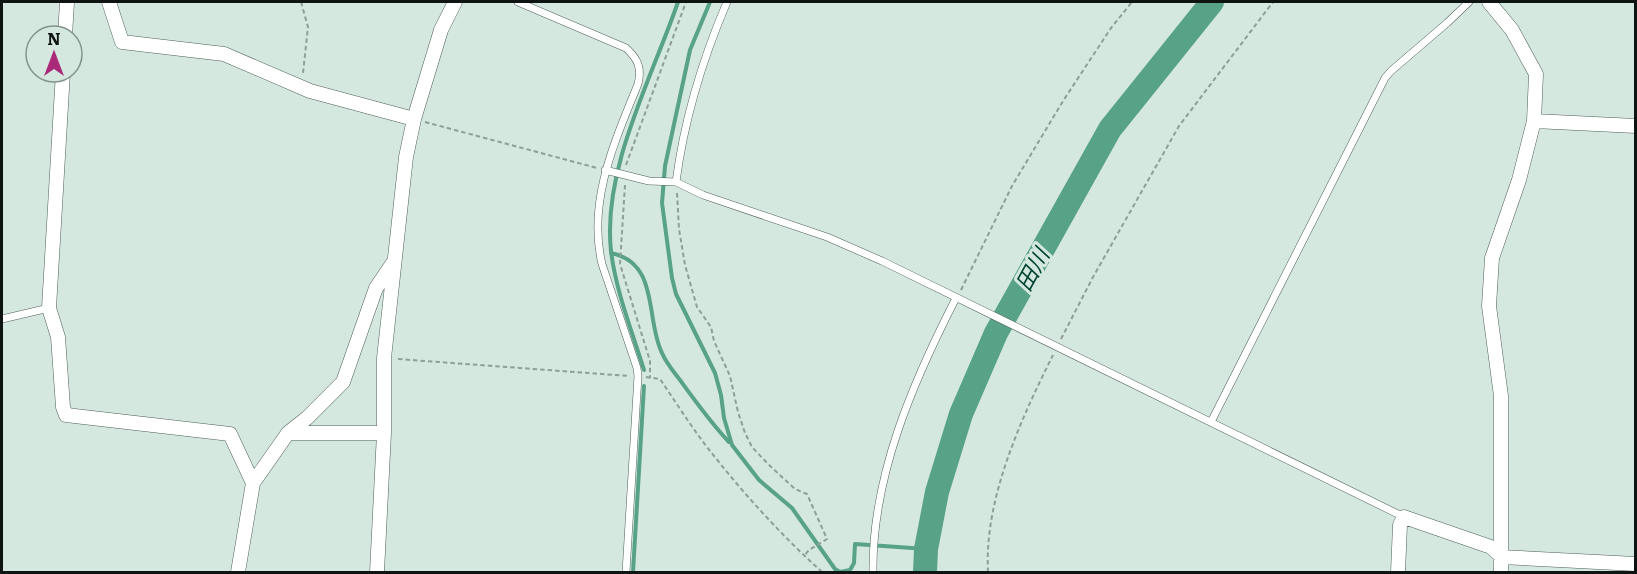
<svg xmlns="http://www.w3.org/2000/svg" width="1637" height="574" font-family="Literata,'Noto Sans JP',serif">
  <rect width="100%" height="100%" fill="#d4e8df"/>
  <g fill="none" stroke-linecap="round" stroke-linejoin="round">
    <path stroke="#58a387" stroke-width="4" d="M710 2 690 50 665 166 662 203 672 278 676 294 715 373 721 395 724 418 732 445 759 480 792 508 835 569 840 572 850 570 854 563 855 544 926 549
      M611 253C660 263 645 319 662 353 666 363 674 372 680 380 696 402 711 423 729 442
      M644 370C632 331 616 292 611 251 602 169 652 78 678 2
      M633 572 644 386"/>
    <path stroke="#58a387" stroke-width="24" d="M925 572 926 549 937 492 961 414 996 333 1110 129 1212 2"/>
    <defs>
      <path id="service" d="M518 2 626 48C638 59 642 68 638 84 615 141 587 201 602 264L637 368 638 376 626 572
        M605 170 649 181 676 182 703 195 827 237 882 261 1404 517
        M676 182C684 121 703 58 727 2
        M2 319 49 308
        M1211 422 1385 78 1391 71 1447 23 1469 2
        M873 572C872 476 913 382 956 298"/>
      <path id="minor" d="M109 2 122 42 224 54 310 91 414 119
        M1489 2 1512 30 1536 74 1534 121 1519 180 1492 258 1489 306 1501 396V572
        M65 36 67 2
        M63 72 49 308 58 337 63 407 66 415 230 434 253 483
        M1534 121 1636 126
        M288 433H384
        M238 572 253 483 288 433 307 418 343 382 376 288 393 263
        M377 572 384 433V358L406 157 414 119 441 30 455 2
        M1398 572 1400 525 1404 517 1491 547 1502 557 1636 564"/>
    </defs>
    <use href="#service" stroke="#4e6058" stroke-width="8"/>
    <use href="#minor" stroke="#4e6058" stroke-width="15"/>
    <path stroke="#8f9e97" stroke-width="2" stroke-dasharray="4.5 3" stroke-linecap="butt" d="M301 2 308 27 303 73
      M425 122 597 168
      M626 165 686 2
      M625 185 620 264 650 361V378
      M677 193 679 229 685 265 697 307 711 327 714 341 730 376 738 412 745 433 752 447 769 465 795 489 807 494 827 539 809 550 804 556
      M961 290 1012 186 1063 101 1111 28 1132 2
      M1061 339 1093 277 1179 126 1273 2
      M398 359 629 376
      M646 377 660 379C675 401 690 425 707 447 741 491 781 535 822 572
      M988 572C984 499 1021 419 1053 355"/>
    <use href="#service" stroke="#fff" stroke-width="7"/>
    <use href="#minor" stroke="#fff" stroke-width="14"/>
  </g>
  <g text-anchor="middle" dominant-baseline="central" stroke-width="6" stroke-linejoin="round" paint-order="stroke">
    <g font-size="22" font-style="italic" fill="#004431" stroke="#d4e8df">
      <text transform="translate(1031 269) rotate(-61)">田川</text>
    </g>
  </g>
  <rect width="1637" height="574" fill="none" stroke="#0d1411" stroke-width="6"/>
  <g transform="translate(54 54)"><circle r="28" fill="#d4e8df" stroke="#84938d" stroke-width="1.5"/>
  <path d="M0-4.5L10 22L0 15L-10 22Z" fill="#aa2a79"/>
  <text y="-9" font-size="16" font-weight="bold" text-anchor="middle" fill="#0d1411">N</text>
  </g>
</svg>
